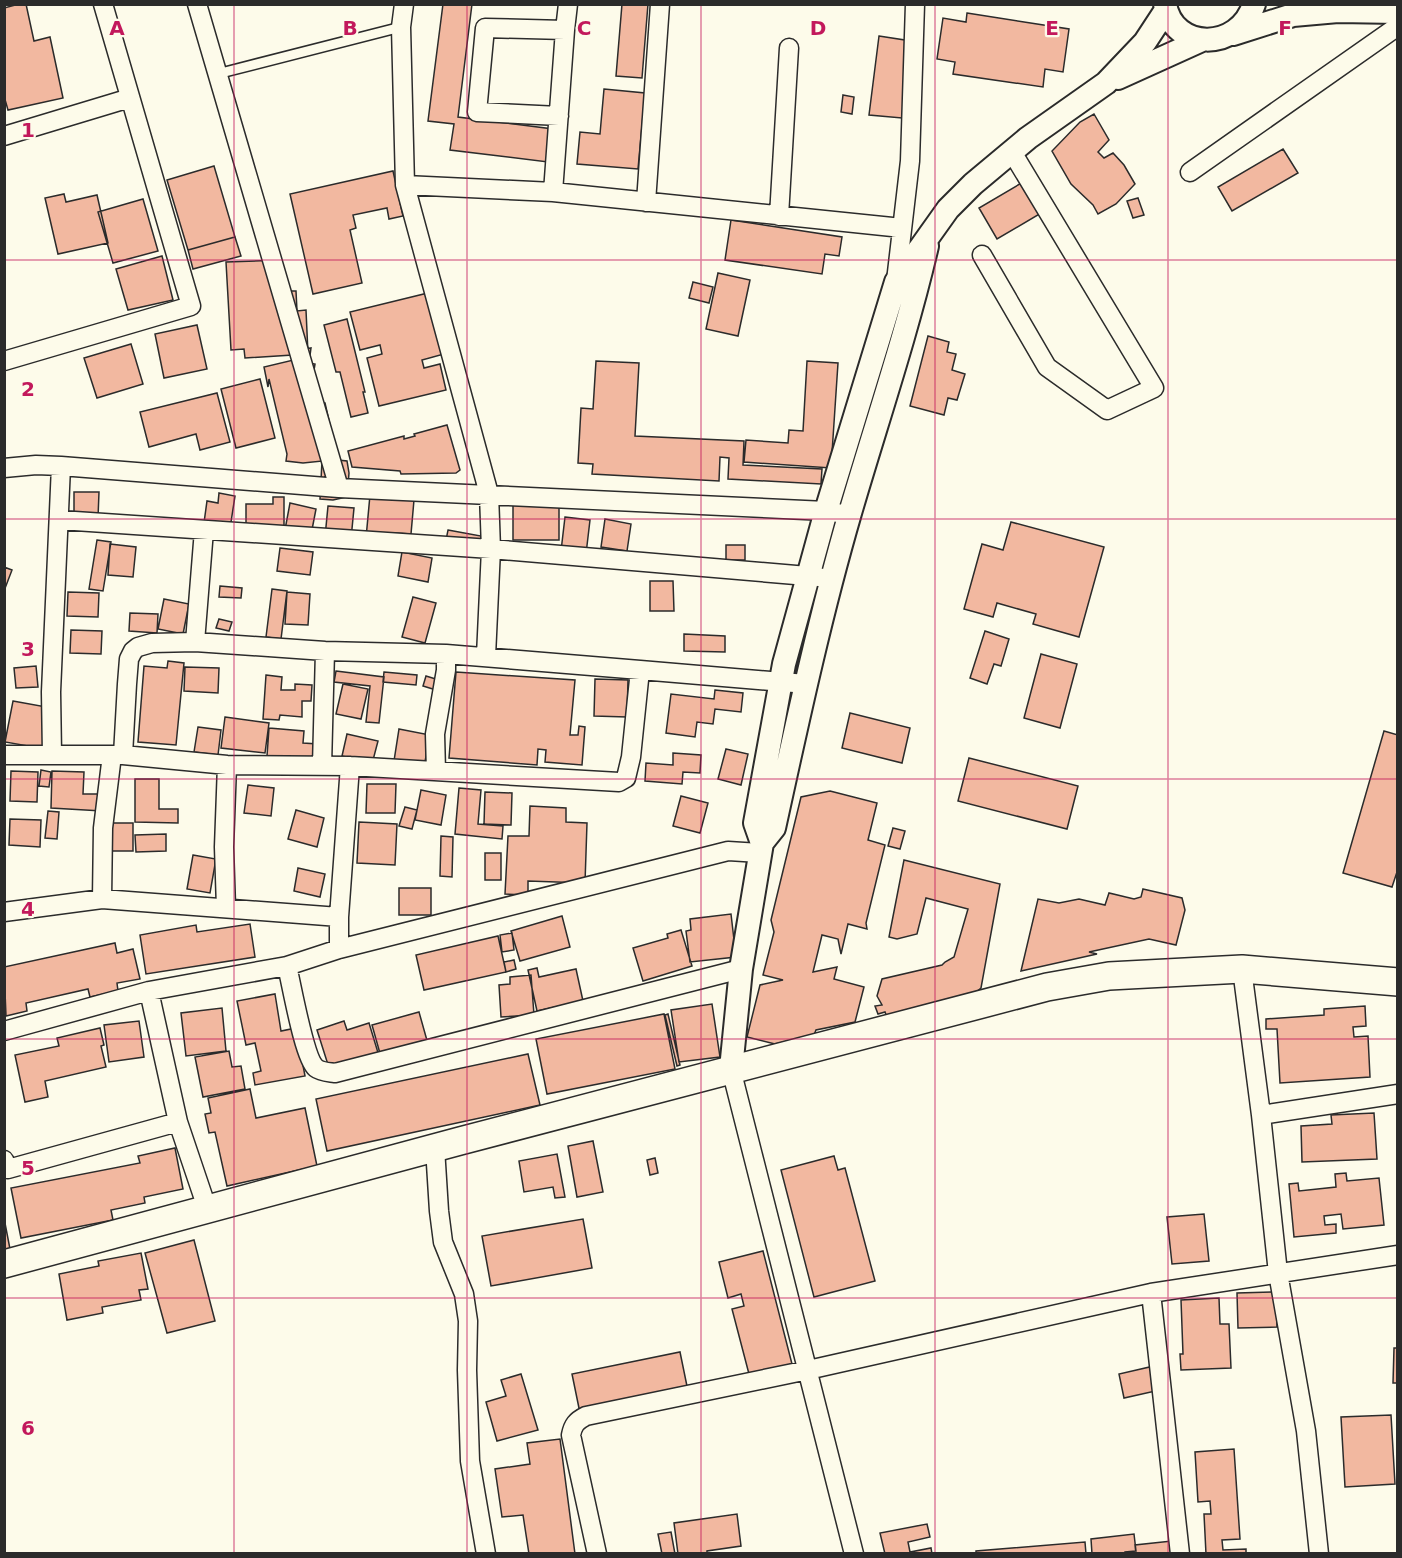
<svg xmlns="http://www.w3.org/2000/svg" width="1402" height="1558" font-family="'DejaVu Sans',sans-serif">
  <rect width="100%" height="100%" fill="#fdfbea"/>
  <path fill="#f2b8a0" stroke="#2b2b2b" stroke-width="1.5" d="M19 4H26L34 41 50 37 63 98 8 110 4 96V8Z
    M443 4H472L458 117 561 130 556 163 450 150 454 124 428 121Z
    M622 4H648L642 78 616 76Z
    M967 13 1069 29 1063 72 1045 69 1043 87 953 74 955 62 937 59 943 18 966 22Z
    M879 36 911 41 902 118 869 115Z
    M604 89 645 93 638 169 577 164 580 132 600 134Z
    M843 95 854 97 852 114 841 112Z
    M1094 114 1109 140 1098 152 1104 158 1113 153 1124 165 1135 184 1116 204 1098 214 1093 205 1071 184 1052 151 1080 122Z
    M1283 149 1298 173 1232 211 1218 187Z
    M214 166 235 237 188 250 167 180Z
    M393 171 403 216 389 219 387 208 353 215 356 228 350 230 362 283 313 294 290 194Z
    M1030 178 1048 209 997 239 979 208Z
    M64 194 66 202 97 195 108 243 58 254 45 198Z
    M1138 198 1144 215 1133 218 1127 201Z
    M143 199 158 251 113 263 98 212Z
    M731 220 842 237 839 256 825 254 822 274 725 260Z
    M235 237 241 256 193 269 188 250Z
    M162 256 173 300 128 310 116 269Z
    M280 260 282 291H296L297 311 306 310 308 354 245 358 244 349 231 350 226 262Z
    M718 273 750 280 738 336 706 329Z
    M693 282 713 287 709 303 689 298Z
    M432 292 444 354 422 360 424 368 440 364 446 390 379 406 367 358 382 354 380 345 360 350 350 312Z
    M347 319 365 392H363L368 413 351 417 340 372H336L324 325Z
    M197 325 207 369 164 378 155 334Z
    M928 336 949 342 947 352 956 354 952 370 965 374 957 400 948 398 944 415 910 406Z
    M131 344 143 384 97 398 84 358Z
    M311 348 309 363 315 364 309 401 325 403 338 460 347 461 349 473 347 497 333 500 320 499 322 461 303 463 286 461 287 454 269 379 268 387 264 367 298 359 299 350Z
    M596 361 639 363 635 436 744 441 743 465 822 469 821 484 728 479 729 458 720 457 719 481 592 474 593 464 578 463 581 408 593 409Z
    M807 361 838 363 831 468 744 462 746 440 788 443 789 430 803 431Z
    M260 379 275 438 236 448 221 389Z
    M217 393 230 442 200 450 196 434 149 447 140 412Z
    M447 425 460 470 456 473 401 474 400 471 352 467 348 451 404 436V439L415 436 414 434Z
    M74 492H99L98 518H74Z
    M219 493 235 496 229 535 203 530 207 501 218 503Z
    M370 495 414 500 411 534 396 533 395 541 366 538Z
    M273 497H284V536H246V504H273Z
    M513 499H559V540H513Z
    M290 503 316 509 310 540 284 535Z
    M328 506 354 508 351 539 325 537Z
    M565 517 590 520 586 554 561 551Z
    M605 519 631 524 627 551 601 547Z
    M1011 522 1104 547 1079 637 1033 624 1036 614 997 603 993 617 964 609 982 544 1003 550Z
    M448 530 481 536 479 550 445 545Z
    M97 540 111 542 103 591 89 589Z
    M110 544 136 547 133 577 108 575Z
    M726 545H745V560H726Z
    M280 548 313 552 310 575 277 571Z
    M402 552 432 558 428 582 398 576Z
    M4 567 12 570 4 591Z
    M650 581H673L674 611H650Z
    M220 586 242 588 241 598 219 597Z
    M272 589 287 591 281 639 266 637Z
    M68 592 99 593 98 617 67 616Z
    M287 592 310 594 308 625 285 624Z
    M413 597 436 603 425 643 402 637Z
    M164 599 189 604 183 634 158 629Z
    M130 613 158 614 157 633 129 631Z
    M219 619 232 622 229 631 216 628Z
    M71 630 102 631 101 654 70 653Z
    M985 631 1009 639 1001 666 994 664 987 684 970 678Z
    M684 634 725 636V652L684 651Z
    M1041 654 1077 664 1060 728 1024 718Z
    M168 661 184 663 176 745 138 742 144 666 167 668Z
    M36 666 38 687 16 688 14 668Z
    M185 667 219 668 218 693 184 691Z
    M336 671 384 677 379 723 366 722 370 686 334 682Z
    M384 672 417 675 416 685 383 682Z
    M456 672 575 680 570 735H578L579 726 585 727 582 765 545 762 546 750 538 749 537 765 449 758Z
    M266 675 282 677 281 690H295V684L312 685 311 701H302V717L280 715 279 720 263 719Z
    M426 676 439 680 436 690 423 686Z
    M595 679 628 680 627 717 594 716Z
    M343 684 368 689 361 719 336 714Z
    M715 690 743 693 741 712 715 709 713 724 697 722 695 737 666 733 671 694 714 699Z
    M13 701 52 708 45 749 5 742Z
    M850 713 910 728 902 763 842 748Z
    M225 717 269 723 265 753 221 748Z
    M198 727 221 730 218 755 194 752Z
    M269 728 304 731 303 743 318 744 317 760 267 756Z
    M399 729 430 735 424 767 394 761Z
    M1384 731 1398 735V869L1392 887 1343 873Z
    M347 734 378 741 372 764 342 756Z
    M726 749 748 754 741 785 718 779Z
    M673 753 701 755 700 773 683 772 682 784 645 781 646 763 673 765Z
    M969 758 1078 786 1067 829 958 801Z
    M41 770 51 772 49 787 39 786Z
    M11 771 38 772 37 802 10 801Z
    M52 771 84 772 83 794H103L102 811 51 808Z
    M135 779H159V809H178V823L135 822Z
    M367 784H396L395 813H366Z
    M248 785 274 788 271 816 244 813Z
    M459 788 481 790 478 824 503 826 502 839 455 834Z
    M421 790 446 795 441 825 415 820Z
    M830 791 877 803 868 840 885 845 866 923 867 929 848 924 841 954 838 939 822 935 813 972 837 967 834 979 864 987 855 1022 816 1030 814 1035 775 1044 747 1037 760 985 783 980 763 975 774 932 771 920 801 797Z
    M485 792 512 793 511 825 484 824Z
    M681 796 708 803 700 833 673 826Z
    M530 806 566 808V822L587 823 585 883 528 881V895L505 894 508 836H529Z
    M405 807 417 810 412 829 399 826Z
    M296 810 324 818 317 847 288 839Z
    M48 811 59 812 57 839 45 838Z
    M10 819 41 820 40 847 9 845Z
    M359 822 397 824 395 865 357 863Z
    M107 823H133V851H108Z
    M893 828 905 831 900 849 888 846Z
    M166 834V851L136 852 135 835Z
    M441 836 453 837 452 877 440 876Z
    M485 853H501V880H485Z
    M193 855 216 859 210 893 187 889Z
    M904 860 1000 884 981 988 969 998 888 1020 885 1012 878 1014 875 1006 882 1005 877 996 882 979 942 965 945 962 954 957 968 909 926 898 917 934 897 939 889 937Z
    M298 868 325 874 320 897 294 891Z
    M399 888H431V915H399Z
    M1143 889 1182 898 1185 910 1176 945 1149 939 1089 952 1097 954 1021 971 1038 899 1059 903 1079 899 1105 905 1109 893 1134 899 1141 897Z
    M731 914 736 957 690 962 686 931 691 930 690 919Z
    M562 916 570 947 520 961 511 931Z
    M250 924 255 957 146 974 140 935 196 925 197 932Z
    M681 930 692 966 643 981 633 948 668 938 667 934Z
    M512 933 514 950 502 952 500 935Z
    M498 936 506 972 424 990 416 955Z
    M115 943 117 953 133 949 140 979 117 983 118 991 90 997 88 989 26 1003 27 1011 6 1016 4 967Z
    M514 960 516 969 506 972 504 962Z
    M537 968 539 977 576 969 583 1001 537 1011 528 970Z
    M531 975 534 1015 501 1017 499 985 510 984V977Z
    M275 994 281 1031 296 1028 305 1076 255 1085 253 1073 261 1071 255 1043 246 1045 237 1001Z
    M712 1004 720 1057 679 1062 671 1010Z
    M1365 1006 1366 1026 1353 1027 1354 1037 1368 1036 1370 1077 1280 1083 1277 1029H1266V1019L1324 1015V1009Z
    M222 1008 226 1051 186 1056 181 1013Z
    M419 1012 428 1044 381 1057 372 1025Z
    M664 1014 675 1069 547 1094 536 1039Z
    M668 1014 680 1065 677 1066 665 1015Z
    M139 1021 144 1057 109 1062 104 1025Z
    M344 1021 347 1030 369 1023 379 1056 330 1071 317 1030Z
    M100 1028 104 1045 101 1046 106 1067 45 1081 48 1097 25 1102 15 1055 59 1046 57 1038Z
    M229 1051 232 1067 241 1066 245 1089 203 1097 195 1057Z
    M528 1054 540 1105 327 1151 316 1099Z
    M250 1089 256 1118 305 1108 317 1166 227 1186 215 1132 209 1133 205 1114 211 1113 208 1098Z
    M1374 1113 1377 1159 1302 1162 1301 1126 1332 1124 1331 1115Z
    M593 1141 603 1192 577 1197 568 1146Z
    M175 1148 183 1189 144 1197 145 1203 111 1210 113 1220 21 1238 11 1188 140 1163 138 1156Z
    M557 1154 565 1197 555 1198 553 1187 524 1192 519 1161Z
    M834 1156 838 1170 845 1168 875 1281 814 1297 781 1170Z
    M655 1158 658 1173 650 1175 647 1160Z
    M1346 1173 1347 1181 1379 1178 1384 1225 1343 1229 1341 1214 1324 1216 1325 1225 1336 1224V1233L1294 1237 1289 1184 1298 1183 1299 1191 1336 1187 1335 1174Z
    M1204 1214 1209 1261 1172 1264 1167 1217Z
    M4 1218 10 1249H4Z
    M583 1219 592 1268 491 1286 482 1236Z
    M194 1240 215 1321 167 1333 145 1253Z
    M763 1251 792 1364 749 1374 732 1309 744 1306 741 1294 728 1298 719 1262Z
    M141 1253 148 1289 139 1290 141 1300 102 1307 103 1313 67 1320 59 1274 99 1266 98 1261Z
    M1276 1292 1277 1327 1238 1328 1237 1293Z
    M1219 1298 1220 1324H1229L1231 1368 1181 1370 1180 1354H1183L1181 1300Z
    M1394 1348H1398V1383H1393Z
    M680 1352 688 1391 580 1413 572 1374Z
    M1154 1366 1160 1390 1124 1398 1119 1374Z
    M521 1374 538 1430 497 1441 486 1402 506 1396 501 1380Z
    M1391 1415 1395 1484 1345 1487 1341 1417Z
    M560 1439 575 1554H529L523 1515 502 1517 495 1469 530 1464 527 1443Z
    M1234 1449 1240 1539 1222 1540 1223 1550 1246 1549V1554H1206L1204 1514H1211L1210 1501 1198 1502 1195 1452Z
    M737 1514 741 1546 707 1551V1554H678L674 1523Z
    M927 1524 930 1537 908 1542 910 1552 931 1548 932 1554H885L880 1533Z
    M671 1532 675 1554H662L658 1534Z
    M1134 1534 1136 1551 1125 1552V1554H1092L1091 1539Z
    M1181 1540 1182 1554H1136L1135 1545Z
    M1085 1542 1086 1554H976V1551Z"/>
  <g fill="none" stroke-linecap="round" stroke-linejoin="round">
    <defs>
      <path id="service" d="M217 74 401 27"/>
      <path id="minor" d="M197 4 339 488
        M404 4 401 27 405 185 489 494 491 549 486 656
        M565 30 568 4
        M4 136 130 98
        M1190 172 1398 26
        M405 185 553 192 902 228
        M553 192 565 30 485 28 477 112 559 116
        M646 202 660 4
        M779 216 789 48
        M982 255 1047 367 1107 410 1154 388 1012 152
        M896 281 910 161 915 4
        M4 361 191 306 103 4
        M4 468 36 465 61 466 339 488 826 511 849 515
        M60 520 491 549 819 577
        M195 642 325 651 446 654 640 670 631 757 626 778 619 782 350 766 227 765 123 755 127 684 129 659 133 651 138 647 152 643Z
        M195 642 204 530
        M640 670 806 684
        M4 755H123
        M52 755 51 692 61 466
        M322 766 325 651
        M436 771 435 734 446 670V654
        M102 899 103 828 112 755
        M226 908 224 847 227 765
        M4 912 102 899 339 917V949
        M339 917 350 766
        M287 966C292 986 304 1058 316 1068 321 1072 328 1072 335 1073L741 969
        M1242 969 1261 1115 1278 1273 1306 1431 1319 1554
        M149 991 178 1122 207 1208
        M4 1031 149 991 287 966 339 949 728 851 760 853
        M731 1069 854 1554
        M1261 1115 1398 1094
        M435 1148 439 1211 443 1242 464 1294 468 1321 467 1370 470 1461 486 1554
        M4 1160 8 1169 178 1122
        M1151 1293 1180 1554
        M597 1554 571 1435C573 1425 576 1421 586 1416L808 1370 1151 1293 1398 1255"/>
      <path id="tertiary" d="M1165 4C1173 51 1239 52 1254 4
        M1233 34 1293 15 1338 11 1398 12
        M1118 78 1202 40
        M762 843 755 823 784 664 826 511 896 282 948 209 973 184 1028 138 1106 83 1145 42 1166 10
        M731 1069 741 969 762 843 774 828C797 723 820 616 850 513 876 424 906 336 927 246"/>
      <path id="primary" d="M4 1264 460 1141 1047 987 1109 976 1242 969 1398 982"/>
    </defs>
    <use href="#service" stroke="#2b2b2b" stroke-width="12"/>
    <use href="#minor" stroke="#2b2b2b" stroke-width="21"/>
    <use href="#tertiary" stroke="#2b2b2b" stroke-width="26"/>
    <use href="#primary" stroke="#2b2b2b" stroke-width="30"/>
    <use href="#service" stroke="#fdfbea" stroke-width="9"/>
    <use href="#minor" stroke="#fdfbea" stroke-width="18"/>
    <use href="#tertiary" stroke="#fdfbea" stroke-width="22"/>
    <use href="#primary" stroke="#fdfbea" stroke-width="27"/>
  </g>
  <path fill="none" stroke="#c2185b" stroke-width="1.5" stroke-opacity="0.55" d="M234 4V1554M467 4V1554M701 4V1554M935 4V1554M1168 4V1554M4 260H1398M4 519H1398M4 779H1398M4 1039H1398M4 1298H1398"/>
  <g font-size="20" text-anchor="middle" font-weight="bold" fill="#c2185b" stroke="#fdfbea" stroke-width="4.5" stroke-linejoin="round" paint-order="stroke">
    <text x="117" y="35">A</text>
    <text x="350" y="35">B</text>
    <text x="584" y="35">C</text>
    <text x="818" y="35">D</text>
    <text x="1052" y="35">E</text>
    <text x="1285" y="35">F</text>
    <text x="28" y="137">1</text>
    <text x="28" y="396">2</text>
    <text x="28" y="656">3</text>
    <text x="28" y="916">4</text>
    <text x="28" y="1175">5</text>
    <text x="28" y="1435">6</text>
  </g>
  <rect width="1402" height="1558" fill="none" stroke="#2b2b2b" stroke-width="12"/>
</svg>
